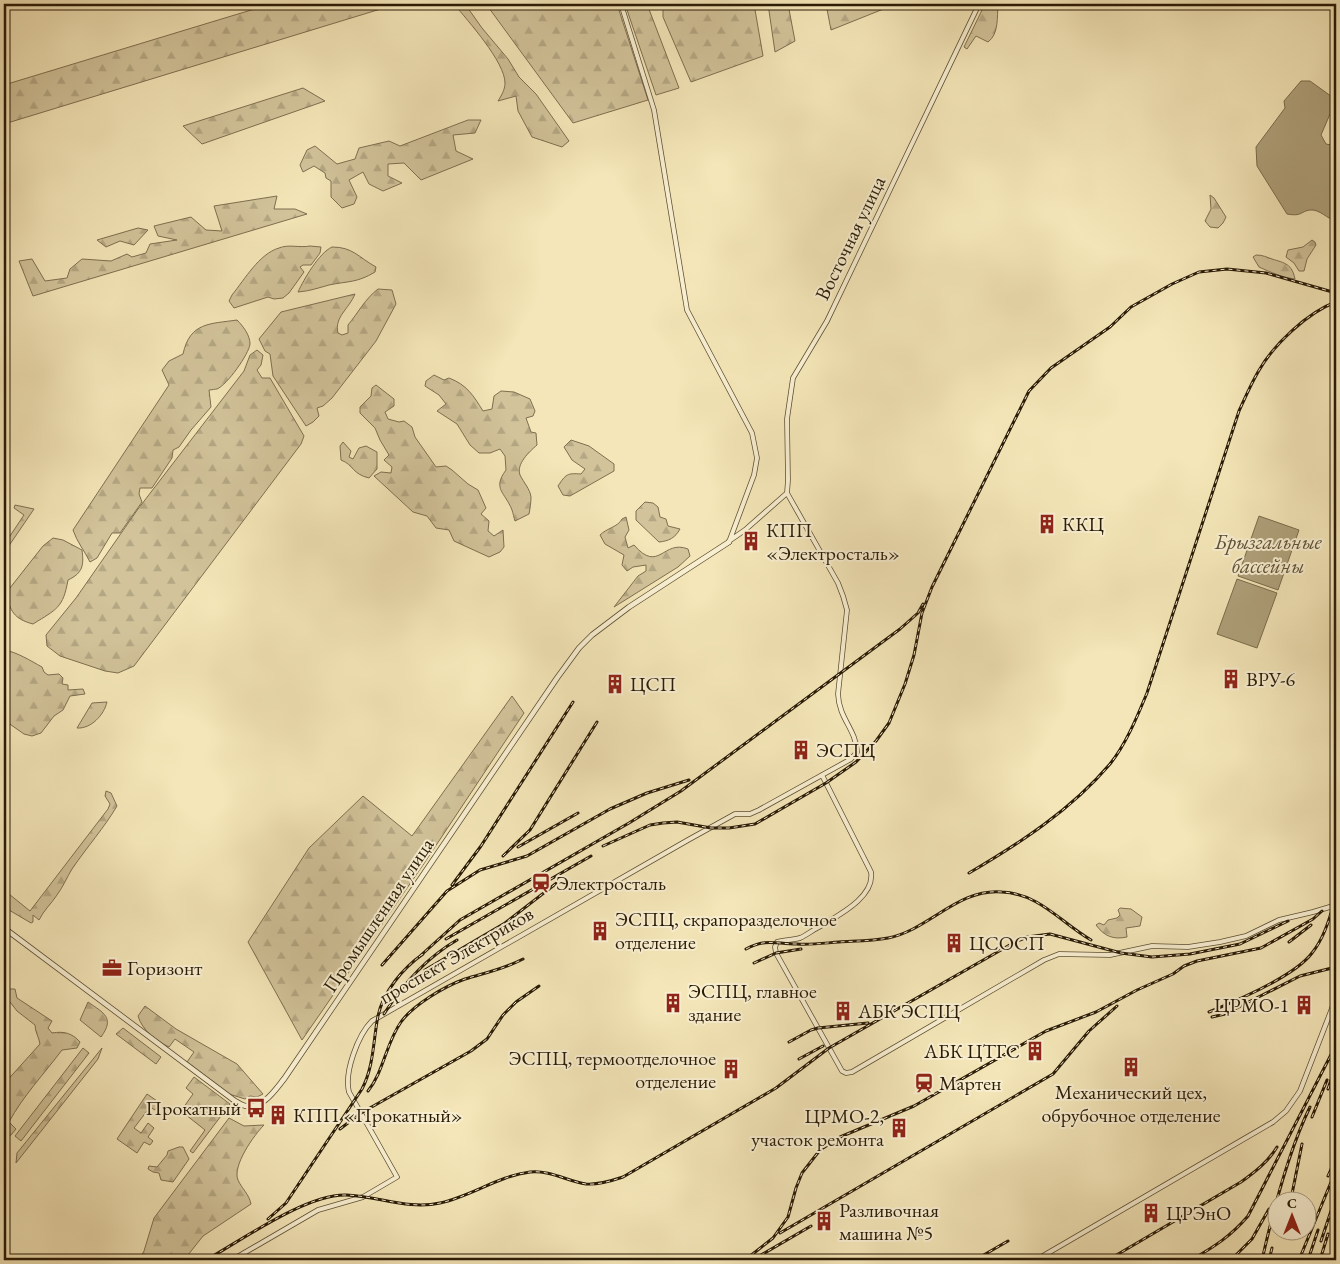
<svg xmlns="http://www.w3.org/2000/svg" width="1340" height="1264" font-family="'EB Garamond',serif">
  <defs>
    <pattern id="forest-firs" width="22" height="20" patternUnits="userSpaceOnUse" patternTransform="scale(1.25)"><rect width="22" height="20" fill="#d2c39a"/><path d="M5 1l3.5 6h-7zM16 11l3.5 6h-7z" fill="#b4a783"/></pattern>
  </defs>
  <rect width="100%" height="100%" fill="#f4e6b8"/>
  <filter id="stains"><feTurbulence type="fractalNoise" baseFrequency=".004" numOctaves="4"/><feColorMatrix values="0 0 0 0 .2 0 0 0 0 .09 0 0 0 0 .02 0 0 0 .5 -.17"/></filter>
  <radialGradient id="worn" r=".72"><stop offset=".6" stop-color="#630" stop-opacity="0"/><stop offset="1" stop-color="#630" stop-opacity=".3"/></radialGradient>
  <path fill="url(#forest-firs)" stroke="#7e6f50" d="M271 4H397L4 124V85Z
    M454 4H465L482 28 508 59 519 77 536 94 569 141 562 147 532 137 518 111 516 96 498 101C501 96 505 90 505 83 505 62 468 21 454 4Z
    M486 4H617L648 100 573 123Z
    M625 4H647L679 88 656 95Z
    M663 4H754L763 56 691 82 663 17Z
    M768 4H788L795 41 775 52Z
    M826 4H896L831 30Z
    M985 4H998C997 17 999 34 988 42L976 36 967 49 964 47Z
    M303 88 325 101 202 144 183 126Z
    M468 120H481L475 133 453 135 456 151 473 159 421 180 404 163 388 164V176L402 183 383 191 369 184 363 172 349 180 357 197 354 204 342 208 331 197V181L326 178 325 173 314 166 303 172 300 165 307 150 315 146 337 164 355 159 359 148 389 141 400 146Z
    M1210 195 1214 198 1226 217 1223 223 1218 228 1210 227 1205 221 1211 209Z
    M277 196 274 209H295L307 214 33 296 19 261 32 259 45 281 67 278 70 269 82 259 111 261 127 254 132 257 146 253 150 244 177 240 158 236 154 226 191 217 206 230 222 231 214 206Z
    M138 228 148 230 134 245 120 241 106 247 97 240Z
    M1312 240 1315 242 1316 245 1307 259 1304 271H1299L1294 263 1286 257 1288 250 1303 247Z
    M310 246 321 247 320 253 311 265H303L300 267 304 272 289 293 283 298 274 299 268 297 234 308 229 301 232 295C245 279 259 254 279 248 288 244 300 248 310 246Z
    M332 247C353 247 358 257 376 267L375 272C357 283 348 281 329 285 318 288 310 291 298 292 304 279 319 253 332 247Z
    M1256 255C1263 255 1266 257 1272 259 1285 263 1292 264 1295 279 1284 278 1270 272 1259 267L1253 257Z
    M378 289 392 290 396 304 376 341 332 398 323 406 317 408 319 416 313 422 306 426 273 376 270 354 265 351 259 339 281 312 355 294C349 309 334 317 338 333L342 335 348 333V325C358 313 365 299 378 289Z
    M237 320C243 326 250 335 250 344 249 354 227 385 217 389 216 389 211 390 209 390L211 407 191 430 179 447 173 450 172 458 152 488H140L139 494 142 502 120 533H112L97 558 90 562C84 550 77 542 73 530L169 385 162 370 169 361 183 354C190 322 210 324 237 320Z
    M257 350 263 355 261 365 257 370 262 378H270L304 436 301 444 134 666 118 673 105 671 60 656 47 646 46 635 76 598 138 509 244 371 250 355Z
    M434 375 444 380 449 378C467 385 473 395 483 411L492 409 494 396 501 391 514 392 530 399 535 411 533 416 526 418 531 432 536 433 537 445C529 452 516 464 520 475 524 483 530 489 531 497 531 502 530 509 529 514L515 521C514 518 513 513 512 510 505 492 492 489 506 470L505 456 500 449 490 453H479L470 445 457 424 437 411 446 404 439 395 425 386 426 381Z
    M376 385 394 399V406L385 412 388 419 399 422 404 421 412 427 415 437 436 467 446 466 452 470 468 484 478 490 486 508 481 514 489 521 488 531 494 536 503 530 504 547 500 552 489 557 454 541 449 530 436 528 427 516 413 512 374 476 381 472 391 473 392 467 384 460 389 455 380 440 375 428 360 413V407L371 396 372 388Z
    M571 440 589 446 614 464V471L570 496 563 495 558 486C566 474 567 473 581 474L585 469 572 460 564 447Z
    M343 442 351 451 349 457 353 459 359 448 366 446 377 452V469L369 478C352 474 354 465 341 460L340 446Z
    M645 502 653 503 658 507 660 517 666 519 668 526 680 529C675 538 669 541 659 542L636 520V511Z
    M15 505 34 509 4 553V545L24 515 14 508Z
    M626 517 629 530 625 537 628 548 634 545C659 574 663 539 688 549L690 556 678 567 614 607 638 576 646 571V565L633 567 627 571 622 565 624 555 605 544 600 535C607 528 618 527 622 519Z
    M53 538 63 540 82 550C84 565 83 573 68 580 63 608 57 609 33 624 14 619 10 611 6 593L43 546Z
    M4 650C17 652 31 661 42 667L44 672 48 675 59 674 63 678 62 684 68 685V690L83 689 85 694 70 696 63 710 54 716 41 733 32 736 24 734 4 720Z
    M512 696 524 713 423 865 302 1040 248 942 309 848 363 796 412 836Z
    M107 702C104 715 91 729 77 728L92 703Z
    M106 791 111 793 117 806C104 828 87 847 72 869 67 877 63 887 57 895 51 904 44 910 39 920L33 915V922L31 923 9 910 4 904V890L30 911 108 809 110 804 105 796Z
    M1120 908 1131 909 1142 917 1140 926 1126 928 1127 937C1113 940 1104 936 1096 925L1099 923 1104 925 1108 920 1117 918 1120 915 1118 910Z
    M4 983 9 989H15L17 998 52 1021 48 1028 52 1033C64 1031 72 1033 80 1042L77 1048 62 1050C44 1074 23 1096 9 1122L16 1129 11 1135 5 1137 4 1084 40 1044C39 1037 35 1032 35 1025L17 1011 10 1002 4 1003Z
    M88 1002C104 1013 115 1018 101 1037L80 1020Z
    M145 1006 176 1029 237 1064 263 1094 257 1097 250 1096 245 1099 229 1094 187 1062 194 1052 175 1039 169 1047C156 1041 142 1030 138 1016Z
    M123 1028 161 1057 156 1064 116 1034Z
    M83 1048 89 1053 21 1141 15 1136Z
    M102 1048 98 1059 16 1163 17 1153Z
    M194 1077 230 1104 193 1153 190 1151 205 1130 181 1111 193 1094 186 1088Z
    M147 1094 160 1103 155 1110 150 1107 134 1128 141 1133 148 1123 154 1128 148 1137 153 1141 150 1145 144 1142 137 1153 117 1139Z
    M229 1118 244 1126 264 1125C254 1135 232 1166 238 1180 242 1189 249 1194 251 1204L203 1236 188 1255 180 1260H139L144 1251 154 1218Z
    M179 1147H183L189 1159 173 1182 161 1180 159 1173 153 1172 148 1169 149 1166 157 1167 167 1155 168 1151Z"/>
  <path fill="#afa17b" stroke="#7a6b4c" d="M1301 81H1310L1335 99 1336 107 1330 114 1321 135 1326 144 1336 146V221C1327 219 1320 209 1310 210 1301 211 1302 217 1287 214L1257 166 1256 147 1285 108 1284 101Z
    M1259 516 1299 530 1278 590 1238 576Z
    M1237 579 1277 593 1257 648 1217 634Z"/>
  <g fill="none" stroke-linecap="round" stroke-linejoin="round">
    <defs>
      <path id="minor" d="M621 4 654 110 687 310 752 433 757 458 754 475 729 542
        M787 493 788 480 787 419 793 378 827 321 979 4
        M729 541 745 530 787 493
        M822 775 871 872C875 897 839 915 821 926 814 929 807 935 800 938 793 940 785 940 777 942L775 947 776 953 842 1071 846 1073 852 1072 1044 960 1059 954 1110 955 1152 946 1188 947 1220 942 1246 936 1279 920 1313 912 1333 906 1336 903
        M232 1260 318 1210 363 1197 397 1177 349 1092C344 1072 358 1035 372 1021L688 840 735 814H750L759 810 851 759 857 752C856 729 839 719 838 694L847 610 843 596 838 583 787 493
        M1036 1260 1273 1122 1286 1111 1300 1091 1336 998"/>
      <path id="tertiary" d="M4 928 235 1101C239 1103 243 1106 246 1106 263 1109 275 1090 284 1079L557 678 579 648 592 635 629 607 729 542"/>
    </defs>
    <use href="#minor" stroke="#5c4e32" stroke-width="5.5"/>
    <use href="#tertiary" stroke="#5c4e32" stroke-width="6"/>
    <use href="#minor" stroke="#f8efd1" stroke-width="4"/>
    <use href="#tertiary" stroke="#f8efd1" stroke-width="4.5"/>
    <defs>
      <path id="rail" d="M603 846 650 825 663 823 677 822 711 828H729L755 824 826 783 856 762 876 741 889 723 905 684 914 655 922 613 932 587 1029 391 1051 368 1110 327 1131 307 1172 284 1199 272 1227 269 1266 273 1336 293
        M518 847 578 813
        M503 856 530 830 597 722
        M969 873C1020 843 1071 810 1110 764 1126 744 1137 717 1147 693L1239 411C1245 398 1251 384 1258 372 1273 345 1308 312 1336 302
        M452 885 481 846 573 702
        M446 939 591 856
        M1289 942 1311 925
        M746 949C767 938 775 944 797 944 811 945 825 943 839 942 855 941 872 941 888 938 929 930 958 888 1002 892 1040 894 1060 922 1091 940
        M419 957 460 920 629 823 681 791 900 629 918 613 923 604
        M754 963 776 953 801 949
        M382 965 447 891 480 870 527 856 610 809 647 793 689 780
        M425 970 505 923 558 882
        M1209 1012C1236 1001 1295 976 1312 953 1325 937 1330 916 1336 897
        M384 1014C403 984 426 958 457 940
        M1212 1017 1225 1014 1300 976 1336 967
        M789 1042 811 1030 818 1028 868 1023
        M799 1059 823 1046
        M1328 1089 1336 1065
        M368 1091C384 1071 386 1043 401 1022 413 1005 445 986 465 979 484 973 504 969 523 959
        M1312 1117 1327 1080
        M340 1129 361 1113 471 1051 487 1039 503 1015 516 1002 539 986
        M1328 1176 1336 1158
        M1292 1194 1302 1144
        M268 1219 286 1203 362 1089C374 1066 373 1041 378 1016 383 992 403 968 423 954
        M780 1233 1053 1074 1089 1031 1117 1006
        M1321 1241 1336 1196
        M761 1255 811 1226
        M206 1260C242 1240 306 1194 346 1195 378 1196 408 1210 440 1203 472 1196 498 1176 530 1172 550 1170 567 1181 586 1184 598 1185 611 1181 623 1177L776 1088 829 1048 1015 942 1027 937 1050 934 1121 953 1152 957 1190 954 1240 944 1288 921
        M745 1260 773 1238 788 1217 796 1188 802 1173 820 1150 840 1137 914 1106 1046 1031 1096 1012 1137 990 1173 974 1184 966 1197 961 1261 948 1313 919 1322 911
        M975 1260 1008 1241
        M1108 1260 1241 1182C1255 1172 1268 1162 1277 1147
        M1191 1260C1214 1247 1231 1236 1248 1216L1336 1045
        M1231 1260 1252 1239 1269 1209
        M1262 1260C1273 1211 1288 1152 1310 1107
        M1269 1260 1272 1248
        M1299 1260 1336 1170
        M1308 1260 1318 1230
        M1320 1260 1328 1234
        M1334 1260 1336 1253"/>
    </defs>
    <use href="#rail" stroke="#2a1b06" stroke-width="3"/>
    <use href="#rail" stroke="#f8efd1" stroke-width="1" stroke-dasharray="4" stroke-linecap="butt"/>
  </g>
  <defs>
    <symbol id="building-bare" viewBox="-9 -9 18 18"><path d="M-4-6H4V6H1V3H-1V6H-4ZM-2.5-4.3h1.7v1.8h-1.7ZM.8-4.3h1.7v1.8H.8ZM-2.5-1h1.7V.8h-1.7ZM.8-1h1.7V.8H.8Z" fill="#8f2418" stroke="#f8efd1" stroke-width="2.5" paint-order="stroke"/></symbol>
    <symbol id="station-bare" viewBox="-9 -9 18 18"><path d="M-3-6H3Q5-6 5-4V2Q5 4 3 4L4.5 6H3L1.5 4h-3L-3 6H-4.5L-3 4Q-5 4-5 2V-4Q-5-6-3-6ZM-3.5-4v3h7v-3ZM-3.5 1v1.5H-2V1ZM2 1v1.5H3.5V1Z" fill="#8f2418" stroke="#f8efd1" stroke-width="2.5" paint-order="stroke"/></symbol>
    <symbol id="office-bare" viewBox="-9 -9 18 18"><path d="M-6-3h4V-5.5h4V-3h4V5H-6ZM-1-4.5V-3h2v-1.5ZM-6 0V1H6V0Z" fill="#8f2418" stroke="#f8efd1" stroke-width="2.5" paint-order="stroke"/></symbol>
    <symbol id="bus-bare" viewBox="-9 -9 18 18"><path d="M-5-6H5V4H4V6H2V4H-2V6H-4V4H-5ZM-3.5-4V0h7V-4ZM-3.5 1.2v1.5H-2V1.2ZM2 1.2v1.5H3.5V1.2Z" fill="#8f2418" stroke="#f8efd1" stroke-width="2.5" paint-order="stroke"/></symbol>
  </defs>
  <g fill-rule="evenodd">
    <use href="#building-bare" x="1033" y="510" width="28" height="28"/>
    <use href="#building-bare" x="737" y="527" width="28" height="28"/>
    <use href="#building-bare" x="1217" y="665" width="28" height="28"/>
    <use href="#building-bare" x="601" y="670" width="28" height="28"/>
    <use href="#building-bare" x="787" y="736" width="28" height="28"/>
    <use href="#station-bare" x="527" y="869" width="28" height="28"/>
    <use href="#building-bare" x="586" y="917" width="28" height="28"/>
    <use href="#building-bare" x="940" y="929" width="28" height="28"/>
    <use href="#office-bare" x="98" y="954" width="28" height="28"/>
    <use href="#building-bare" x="659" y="989" width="28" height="28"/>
    <use href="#building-bare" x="1290" y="991" width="28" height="28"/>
    <use href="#building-bare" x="829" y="997" width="28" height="28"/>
    <use href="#building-bare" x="1021" y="1037" width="28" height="28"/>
    <use href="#building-bare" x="1117" y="1053" width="28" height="28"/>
    <use href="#building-bare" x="717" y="1055" width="28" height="28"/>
    <use href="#station-bare" x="910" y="1069" width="28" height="28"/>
    <use href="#bus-bare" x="242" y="1094" width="28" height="28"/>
    <use href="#building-bare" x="264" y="1101" width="28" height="28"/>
    <use href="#building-bare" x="885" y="1114" width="28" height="28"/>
    <use href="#building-bare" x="1137" y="1199" width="28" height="28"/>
    <use href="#building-bare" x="810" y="1207" width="28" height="28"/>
  </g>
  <g text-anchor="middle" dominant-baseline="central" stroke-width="4" stroke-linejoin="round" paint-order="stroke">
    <g font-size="20" fill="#2a1b06" stroke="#f8efd1">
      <text transform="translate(850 238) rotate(-64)">Восточная улица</text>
      <text transform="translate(378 915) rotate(-56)">Промышленная улица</text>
      <text transform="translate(456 955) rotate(-30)">проспект Электриков</text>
    </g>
    <g font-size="20" fill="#2a1b06" stroke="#f8efd1" text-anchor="start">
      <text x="1062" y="524">ККЦ</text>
      <text x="766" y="530">КПП<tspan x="766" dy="23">«Электросталь»</tspan></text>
      <text x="1246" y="679">ВРУ-6</text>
      <text x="630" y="684">ЦСП</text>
      <text x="816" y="750">ЭСПЦ</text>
      <text x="556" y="883">Электросталь</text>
      <text x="615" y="919">ЭСПЦ, скрапоразделочное<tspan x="615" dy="23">отделение</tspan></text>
      <text x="969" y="943">ЦСОСП</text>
      <text x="127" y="968">Горизонт</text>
      <text x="688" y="991">ЭСПЦ, главное<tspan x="688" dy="23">здание</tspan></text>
      <text x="1289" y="1005" text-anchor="end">ЦРМО-1</text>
      <text x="858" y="1011">АБК ЭСПЦ</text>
      <text x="1020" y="1051" text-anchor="end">АБК ЦТГС</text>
      <text x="716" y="1058" text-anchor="end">ЭСПЦ, термоотделочное<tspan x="716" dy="23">отделение</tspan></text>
      <text x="939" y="1083">Мартен</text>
      <text x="1131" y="1092" text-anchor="middle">Механический цех,<tspan x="1131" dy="23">обрубочное отделение</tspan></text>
      <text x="241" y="1108" text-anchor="end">Прокатный</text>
      <text x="293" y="1115">КПП «Прокатный»</text>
      <text x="884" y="1116" text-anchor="end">ЦРМО-2,<tspan x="884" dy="23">участок ремонта</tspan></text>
      <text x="839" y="1210">Разливочная<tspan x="839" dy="23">машина №5</tspan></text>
      <text x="1166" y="1213">ЦРЭнО</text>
    </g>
    <g font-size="21" font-style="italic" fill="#5f5135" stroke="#f8efd1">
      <text x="1268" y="541">Брызгальные<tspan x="1268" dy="24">бассейны</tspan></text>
    </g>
  </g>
  <rect width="1340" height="1264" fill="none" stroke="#f4e6b8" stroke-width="20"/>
  <rect x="5" y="5" width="1330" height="1254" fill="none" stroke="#2a1b06" stroke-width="2.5"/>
  <rect x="10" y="10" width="1320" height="1244" fill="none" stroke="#2a1b06"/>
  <g transform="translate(1292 1216)"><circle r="24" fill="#f8efd1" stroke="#a69a80"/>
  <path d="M0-4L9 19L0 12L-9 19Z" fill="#8f2418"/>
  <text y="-8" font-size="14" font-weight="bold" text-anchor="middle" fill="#2a1b06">С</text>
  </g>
  <rect width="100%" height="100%" filter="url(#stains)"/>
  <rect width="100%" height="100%" fill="url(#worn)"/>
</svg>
